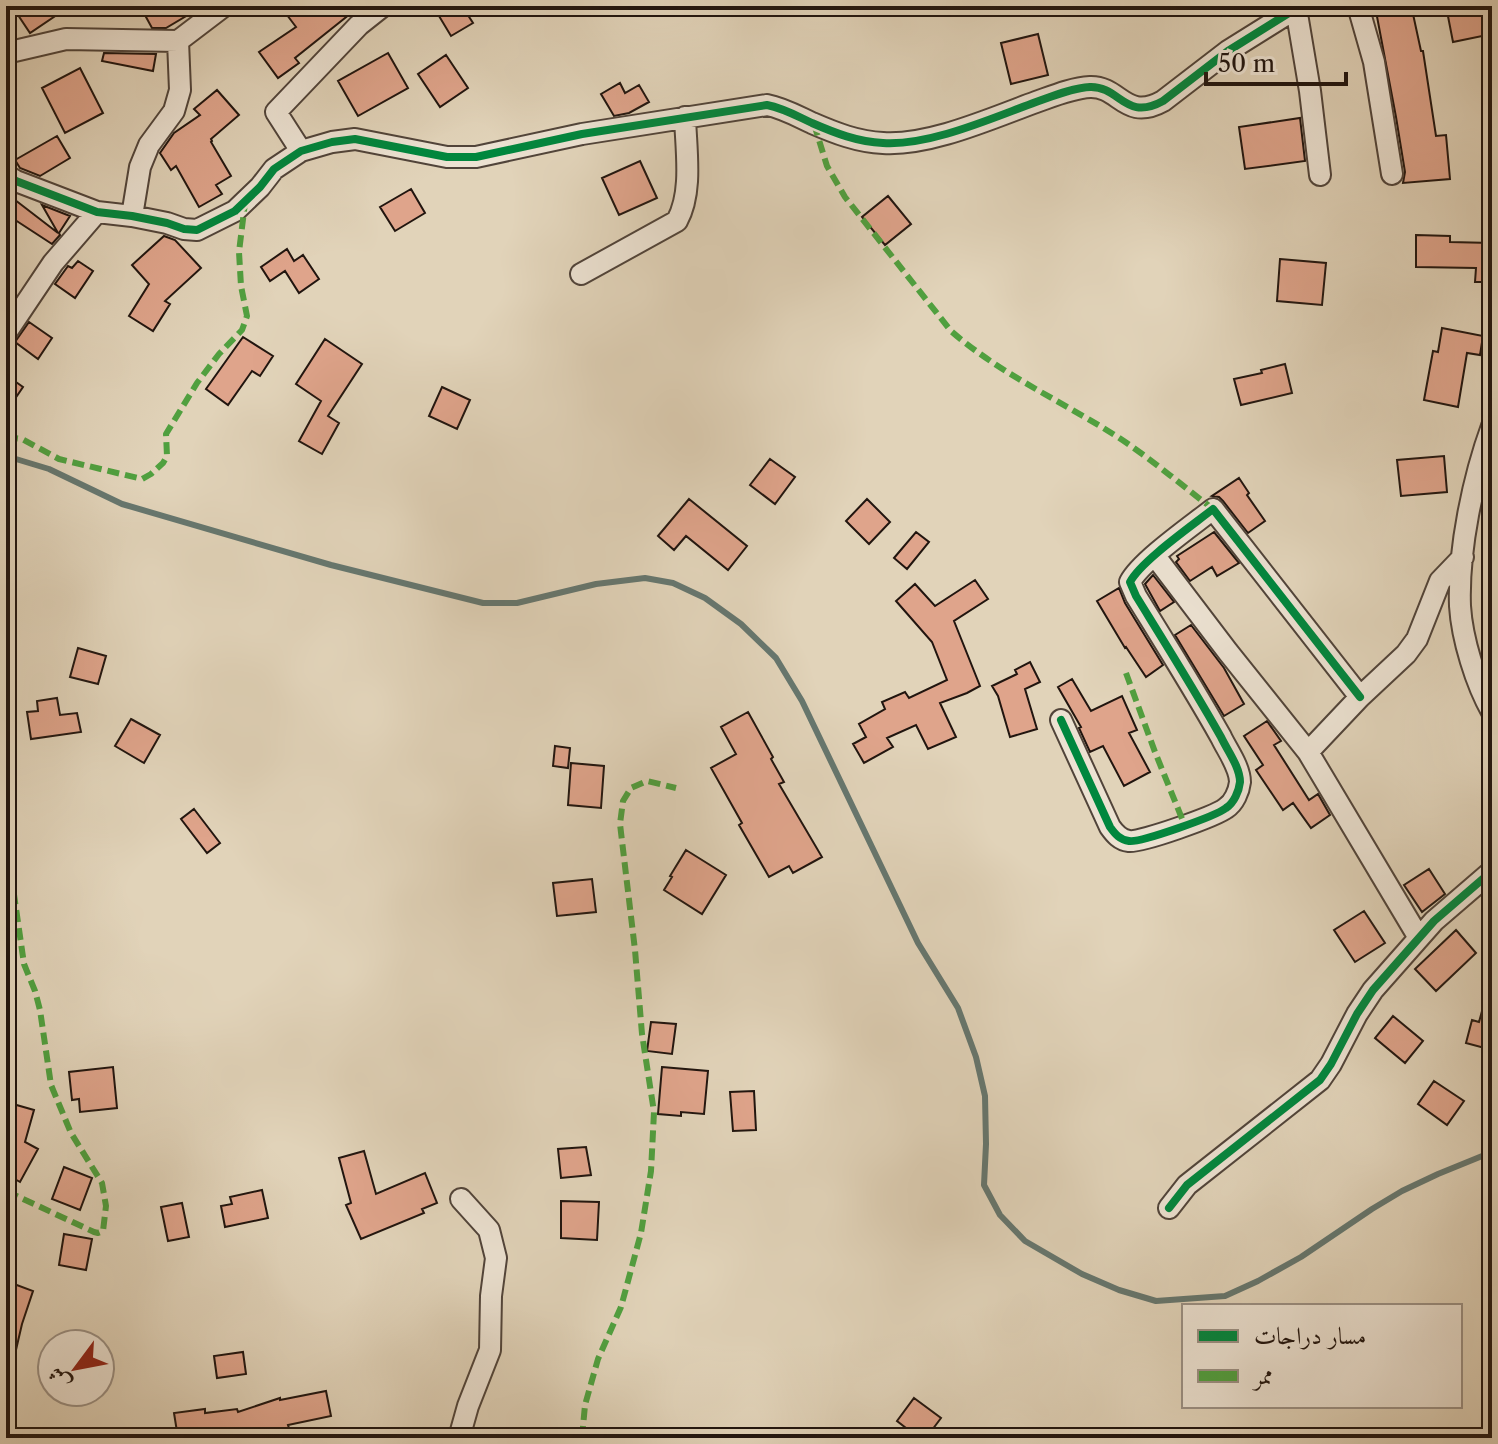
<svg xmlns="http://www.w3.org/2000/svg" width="1498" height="1444" font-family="'Libre Caslon Text',Amiri,serif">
  <rect width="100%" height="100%" fill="#e1d3b9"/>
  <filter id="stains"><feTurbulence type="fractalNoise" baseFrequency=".0025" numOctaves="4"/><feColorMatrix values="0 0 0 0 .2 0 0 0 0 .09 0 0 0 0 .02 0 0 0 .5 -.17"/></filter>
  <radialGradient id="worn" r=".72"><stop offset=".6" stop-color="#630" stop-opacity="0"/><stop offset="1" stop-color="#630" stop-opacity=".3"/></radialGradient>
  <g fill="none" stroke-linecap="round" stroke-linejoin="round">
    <path stroke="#66776f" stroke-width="6" d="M6 456 49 469 122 504 331 565 483 603H517L596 584 645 578 673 583 705 598 741 624 776 658 802 701 918 943 958 1008 976 1057 985 1096 986 1144 984 1185 1000 1215 1025 1241 1082 1274 1119 1290 1156 1301 1225 1296 1258 1281 1301 1257 1372 1209 1402 1191 1438 1174 1492 1152"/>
  </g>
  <path fill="#dfa48b" stroke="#21150f" stroke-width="2" d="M12 6H70L30 33Z
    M140 6H203L166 28H152Z
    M298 6H360L295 58 299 63 278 78 259 52 296 27 287 15Z
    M433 6H462L473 23 451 36Z
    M1375 6H1408L1411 15 1413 14 1421 51H1423L1436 136 1446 135 1450 179 1403 183 1405 172 1396 117Z
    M1446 6H1490L1492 34 1453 42Z
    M1038 34 1048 75 1011 84 1001 43Z
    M104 53 156 54 153 71 102 61Z
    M388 53 408 88 358 116 338 81Z
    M446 55 468 88 440 107 418 74Z
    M80 68 103 113 65 133 42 88Z
    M620 83 625 93 639 85 649 102 629 113 614 116 601 94Z
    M217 90 239 115 211 139 212 141 211 142 231 176 216 185 222 194 199 207 176 166 171 170 160 153 174 133 200 115 194 109Z
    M1300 118 1305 161 1245 169 1239 127Z
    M57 136 70 158 40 176 20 168 15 160Z
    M640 161 657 198 619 215 602 178Z
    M411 189 425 213 395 231 380 207Z
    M6 193 58 233 42 205 70 216 59 233 60 235 52 244 6 214Z
    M888 196 911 224 885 245 862 217Z
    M1416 235 1450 236V242L1492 243V282H1475L1476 268 1416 267Z
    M164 236 175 240 201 268 165 301 170 304 153 331 129 316 149 284 132 265Z
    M287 249 294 261 303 255 319 279 299 293 285 271 270 281 261 267Z
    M1280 259 1326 263 1322 305 1277 301Z
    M78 261 93 271 75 298 55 284 68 266 72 268Z
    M29 322 52 338 38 359 15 342Z
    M1442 328 1483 336 1480 355 1467 353 1458 407 1424 400 1433 351 1438 352Z
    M243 337 273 356 260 376 252 371 228 405 206 389Z
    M325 339 362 364 328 416 339 423 322 454 299 441 321 401 296 384Z
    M1285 364 1292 393 1241 405 1234 379 1262 373 1261 370Z
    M6 375 23 387 6 412Z
    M442 387 470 400 457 429 429 416Z
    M1444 456 1447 492 1401 496 1397 460Z
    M770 459 795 477 775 504 750 485Z
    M1239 478 1249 493 1247 495 1265 521 1248 533 1223 501 1219 497 1212 496Z
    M689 499 747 546 728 570 686 536 674 550 658 536Z
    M867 499 890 522 869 544 846 521Z
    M916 532 929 542 907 569 894 558Z
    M1214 532 1239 563 1217 576 1212 567 1190 581 1176 562 1179 559 1177 556Z
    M1153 575 1174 602 1160 611 1145 584Z
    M975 580 988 599 954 621 980 686 967 693 940 703 956 737 928 749 916 725 887 738 893 747 864 763 853 744 866 737 859 724 885 709 882 702 905 692 909 698 947 680 932 642 896 601 915 584 935 606Z
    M1119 588 1125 603 1163 665 1146 677 1126 647 1125 648 1097 601Z
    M1191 625 1224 668 1244 704 1224 716 1175 635Z
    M78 648 106 656 98 684 70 677Z
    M1030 662 1040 682 1025 689 1037 729 1010 737 998 696 992 686 1017 674 1015 670Z
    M1072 679 1091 711 1122 696 1137 730 1129 733 1150 772 1124 786 1103 746 1090 752 1079 728 1081 727 1058 687Z
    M57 698 60 715 77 713 81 732 31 739 27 712 38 711 37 701Z
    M748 712 773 757 771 759 784 782 779 784 822 857 793 873 789 866 769 877 739 825 742 823 711 768 736 754 721 727Z
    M131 719 160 735 144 763 115 746Z
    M1267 721 1281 741 1274 745 1309 800 1318 794 1330 815 1311 828 1293 803 1283 810 1256 770 1263 765 1244 736Z
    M555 746 570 748 568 768 553 766Z
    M571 763 604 766 601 808 568 805Z
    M194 809 220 843 207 853 181 819Z
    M686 850 726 875 702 914 664 890 672 877 670 876Z
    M1429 869 1445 894 1422 912 1404 885Z
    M592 879 596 912 557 916 553 883Z
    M1364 911 1385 943 1355 962 1334 930Z
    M1456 930 1476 953 1436 991 1415 969Z
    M1487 993 1492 994V1050L1466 1043 1472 1020 1479 1022Z
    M1393 1016 1423 1041 1405 1063 1375 1038Z
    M651 1022 676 1024 672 1054 647 1051Z
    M113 1067 117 1108 80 1112 79 1099 72 1100 69 1072Z
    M662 1067 708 1071 704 1114 681 1112V1116L658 1114Z
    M1434 1081 1464 1101 1447 1125 1418 1104Z
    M754 1091 756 1130 733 1131 730 1092Z
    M6 1102 34 1110 25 1142 38 1149 20 1182 6 1174Z
    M586 1147 591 1175 561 1178 558 1149Z
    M364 1151 376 1194 425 1173 437 1203 422 1209 424 1213 361 1239 346 1205 351 1203 339 1158Z
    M64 1167 92 1178 80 1210 52 1199Z
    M262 1190 268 1218 225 1227 221 1206 232 1204 230 1197Z
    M561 1201 599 1202 597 1240 561 1238Z
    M182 1203 189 1237 168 1241 161 1207Z
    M64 1234 92 1239 86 1270 59 1265Z
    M6 1281 33 1291 22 1324 12 1367 6 1366Z
    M243 1352 246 1374 217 1378 214 1356Z
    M326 1391 331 1416 288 1425 290 1431 269 1438H178L174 1413 205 1409V1413L237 1409 238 1412 280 1398V1400Z
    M914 1398 941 1418 926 1438H919L897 1421Z"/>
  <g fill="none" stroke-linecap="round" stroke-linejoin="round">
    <defs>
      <path id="minor" d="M1358 6 1374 62 1392 174
        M1296 8 1310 91 1320 175
        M6 53 66 39 178 41 224 6
        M301 151 276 112 359 25 383 6
        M6 175 16 181 97 212 132 216 167 223 184 229 197 230 235 211 260 187 274 169 301 151 332 142 355 139 447 157H476L582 134 767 105C783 108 797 116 812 123 835 133 858 142 883 143 930 146 992 118 1036 102 1053 96 1072 88 1090 87 1120 86 1125 122 1163 101L1228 51 1300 6
        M132 216 140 167 149 145 174 111 180 90 178 41
        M581 274 677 221C693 192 686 150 685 117
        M6 333 53 263 97 212
        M1492 426C1473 478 1458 550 1460 606 1462 639 1476 684 1492 712
        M1155 556 1228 652 1308 752
        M1061 720 1110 827C1115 834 1120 840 1129 841 1140 843 1216 816 1226 808 1234 803 1239 791 1240 782 1240 767 1227 750 1221 737 1194 689 1165 643 1136 596L1130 582C1141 561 1193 525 1213 509L1360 697
        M1419 938 1308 752 1360 697 1406 654 1417 639 1440 581 1463 557
        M1169 1208 1187 1185 1320 1080 1331 1064 1357 1014 1373 990 1434 921 1492 871
        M459 1438 468 1406 490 1350 491 1296 496 1258 489 1230 461 1199"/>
    </defs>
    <use href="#minor" stroke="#51443a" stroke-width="24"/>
    <use href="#minor" stroke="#ece2d2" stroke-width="20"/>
    <path stroke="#50a03f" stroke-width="6" stroke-dasharray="12 6" stroke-linecap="butt" d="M814 124 827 166 845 197 951 331C999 373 1059 400 1113 434 1148 456 1180 484 1213 509
      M6 437 22 439 59 459 142 479 151 474 163 463 167 456 166 434 197 383 219 354 242 330 247 316 241 286 239 252 245 203
      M1126 673 1155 752 1185 826
      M6 839 24 964 35 991 40 1010 51 1085 71 1133 102 1183 106 1206 103 1231 98 1233 94 1232 6 1191
      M582 1438 585 1405 598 1359 621 1307 641 1233 651 1171 654 1112 642 1034 635 950 620 824 623 801 631 788 647 781 676 788"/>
    <defs>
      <path id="cycleway" d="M6 175 16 181 97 212 132 216 167 223 184 229 197 230 235 211 260 187 274 169 301 151 332 142 355 139 447 157H476L582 134 767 105C783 108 797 116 812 123 835 133 858 142 883 143 930 146 992 118 1036 102 1053 96 1072 88 1090 87 1120 86 1125 122 1163 101L1228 51 1300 6
        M1061 720 1110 827C1115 834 1120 840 1129 841 1140 843 1216 816 1226 808 1234 803 1239 791 1240 782 1240 767 1227 750 1221 737 1194 689 1165 643 1136 596L1130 582C1141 561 1193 525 1213 509L1360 697
        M1169 1208 1187 1185 1320 1080 1331 1064 1357 1014 1373 990 1434 921 1492 871"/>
    </defs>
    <use href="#cycleway" stroke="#ece2d2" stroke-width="13"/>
    <use href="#cycleway" stroke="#00873e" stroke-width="8"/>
  </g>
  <rect width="1498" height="1444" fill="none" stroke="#e1d3b9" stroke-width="32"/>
  <rect x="8" y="8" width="1482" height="1428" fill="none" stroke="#21150f" stroke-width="4"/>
  <rect x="16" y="16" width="1466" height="1412" fill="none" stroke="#21150f" stroke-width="2"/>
  <rect x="1182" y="1304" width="280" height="104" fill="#ece2d2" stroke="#9b9084" stroke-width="2"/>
  <rect x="1198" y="1330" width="40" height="12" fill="#00873e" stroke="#9b9084" stroke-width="2"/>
  <text x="1254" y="1344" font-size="24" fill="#21150f">مسار دراجات</text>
  <rect x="1198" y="1370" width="40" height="12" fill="#50a03f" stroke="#9b9084" stroke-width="2"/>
  <text x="1254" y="1384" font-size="24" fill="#21150f">ممر</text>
  <g transform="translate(76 1368) rotate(238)"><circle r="38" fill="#ece2d2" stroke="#9b9084" stroke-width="2"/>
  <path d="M0-6L14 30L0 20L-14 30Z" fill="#8f2418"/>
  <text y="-12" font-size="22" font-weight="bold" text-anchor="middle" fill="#21150f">ش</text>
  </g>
  <path d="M1206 72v12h140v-12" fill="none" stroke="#21150f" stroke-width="4"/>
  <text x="1218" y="72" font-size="24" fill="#21150f" stroke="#ece2d2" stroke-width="6" paint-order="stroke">50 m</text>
  <rect width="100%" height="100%" filter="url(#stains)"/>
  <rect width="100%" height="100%" fill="url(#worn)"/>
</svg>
